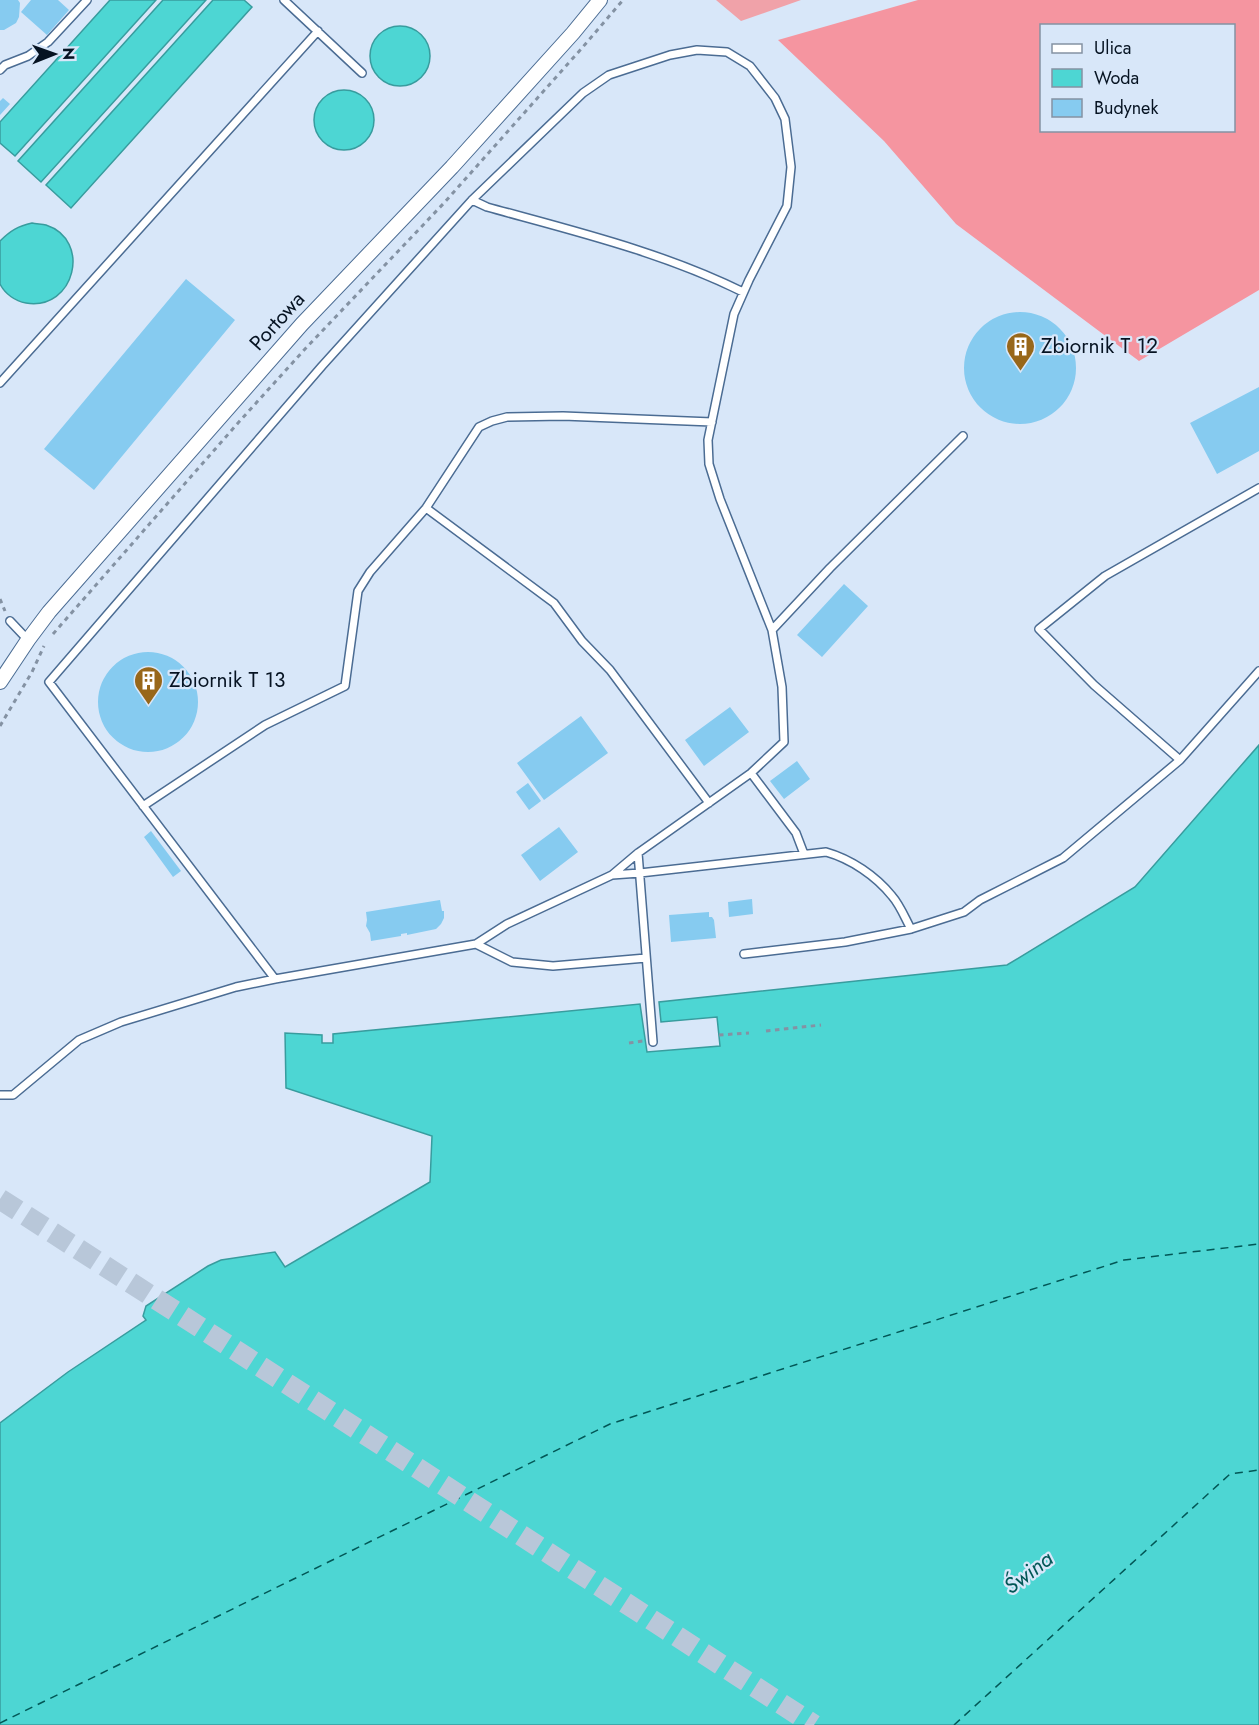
<svg xmlns="http://www.w3.org/2000/svg" width="1259" height="1725" font-family="Jost,sans-serif">
  <rect width="100%" height="100%" fill="#d8e7f9"/>
  <path fill="#f0a2a9" d="M716 0H801L741 21Z"/>
  <path fill="#f595a0" fill-rule="evenodd" d="M918 0H1259V290L1139 361 956 224 884 141 778 40ZM1042 26H1234V130H1042Z"/>
  <path fill="#4dd6d3" stroke="#389c9e" stroke-width="1.5" d="M110 0H156L15 156 0 143V122Z
    M163 0H206L41 182 18 161Z
    M213 0H244L252 7 71 208 46 185Z
    M370 56a30 30 0 1 1 60 0a30 30 0 1 1-60 0Z
    M314 120a30 30 0 1 1 60 0a30 30 0 1 1-60 0Z
    M32 223C36 224 42 224 46 225 92 240 75 311 26 303 15 301 5 294 0 284V241C10 231 18 226 32 223Z
    M1259 745V1725H0V1423L68 1372 146 1320 143 1316 146 1306 208 1266 221 1260 275 1252 285 1267 430 1182 432 1136 286 1088 285 1033 322 1035V1043H333V1034L640 1004 647 1052 720 1046 717 1017 661 1022 659 1002 1007 965 1135 887Z"/>
  <g fill="none" stroke-linecap="round" stroke-linejoin="round">
    <path stroke="#025756" stroke-width="1.5" stroke-dasharray="8 6" stroke-linecap="butt" d="M0 1723 610 1424 1124 1260 1259 1244
      M954 1725 1230 1474 1259 1470"/>
  </g>
  <path fill="#86cbf0" d="M0 0H18L20 3 19 17 16 23 4 30H0Z
    M31 0H58L69 10 47 35 21 12Z
    M3 98 10 104 0 115V101Z
    M186 279 235 320 94 490 44 449Z
    M964 368a56 56 0 1 1 112 0a56 56 0 1 1-112 0Z
    M1259 387V451L1217 474 1190 423Z
    M844 584 868 606 822 657 797 635Z
    M98 702a50 50 0 1 1 100 0a50 50 0 1 1-100 0Z
    M730 707 749 732 704 766 685 740Z
    M581 716 608 753 544 800 517 763Z
    M797 761 810 779 784 799 770 781Z
    M528 783 541 801 529 810 516 792Z
    M559 827 578 852 540 881 521 855Z
    M151 831 181 871 173 877 144 837Z
    M752 899 753 914 729 917 728 902Z
    M440 900 442 911H444V918L441 924 436 929 407 935V933L401 934V936L371 941 370 933 366 926 367 920 366 912Z
    M709 912V917H712L714 920 716 938 671 942 669 915Z"/>
  <g fill="none" stroke-linecap="round" stroke-linejoin="round">
    <path stroke="#b8c7d9" stroke-width="21" stroke-dasharray="21 10" stroke-linecap="butt" d="M0 1199 181 1315 814 1725"/>
    <defs>
      <path id="service" d="M284 0 362 73
        M0 70 5 65 28 56 48 42 87 0
        M472 200 487 207C574 231 662 252 743 292
        M0 383 318 31
        M426 508 554 603 582 641 610 670 709 803
        M10 621 28 640
        M1180 760 1094 685 1039 629 1105 576 1259 488
        M751 773 796 833 804 854
        M143 806 265 725 345 686 358 591 370 572 426 508 479 427 492 421 507 417 563 416 712 422
        M638 853 653 1042
        M612 875 638 853 751 773 784 742 782 687 772 630 830 568 963 436
        M476 944 507 924 612 875 640 873 826 852C851 859 876 876 892 896 900 905 905 918 911 929
        M744 954 845 942 911 929 964 912 980 900 1063 858 1180 760 1259 671
        M275 979 49 682 322 366 472 200 583 93 609 75 670 55 697 50 727 52 750 66 775 98 785 119 791 167 787 206 749 280 734 314 708 440 709 464 720 499 772 630
        M0 1095H13L79 1040 121 1022 236 987 275 979 476 944 512 962 553 966 646 958"/>
      <path id="minor" d="M0 682 28 640 49 612 302 324 452 167 573 33 600 0"/>
    </defs>
    <use href="#service" stroke="#4b6c93" stroke-width="10"/>
    <use href="#minor" stroke="#4b6c93" stroke-width="16"/>
    <path stroke="#8492a3" stroke-width="3" stroke-dasharray="4.5 4.5" stroke-linecap="butt" d="M0 599 5 611
      M53 634 238 423 305 349 444 203 582 48 623 0
      M0 726 32 672 44 646
      M766 1031 821 1025
      M719 1035 749 1033
      M629 1043 643 1041"/>
    <use href="#service" stroke="#fff" stroke-width="7"/>
    <use href="#minor" stroke="#fff" stroke-width="14"/>
  </g>
  <defs>
    <symbol id="building-pin" viewBox="-11 -11 22 30"><path d="M0 17L-7.5 6A9.5 9.5 0 1 1 7.5 6Z" fill="#986719" stroke="#d8e7f9"/><path d="M-4-6H4V6H1V3H-1V6H-4ZM-2.5-4.3h1.7v1.8h-1.7ZM.8-4.3h1.7v1.8H.8ZM-2.5-1h1.7V.8h-1.7ZM.8-1h1.7V.8H.8Z" fill="#fff"/></symbol>
  </defs>
  <g fill-rule="evenodd">
    <use href="#building-pin" x="1004" y="330" width="33" height="45"/>
    <use href="#building-pin" x="132" y="664" width="33" height="45"/>
  </g>
  <g text-anchor="middle" dominant-baseline="central" stroke-width="4.5" stroke-linejoin="round" paint-order="stroke">
    <g font-size="21" fill="#061322" stroke="#d8e7f9">
      <text transform="translate(277 321) rotate(-48)">Portowa</text>
    </g>
    <g font-size="21" fill="#061322" stroke="#d8e7f9" text-anchor="start">
      <text x="1041" y="346">Zbiornik T 12</text>
      <text x="169" y="680">Zbiornik T 13</text>
    </g>
    <g font-size="22" font-style="italic" fill="#025756" stroke="#d8e7f9">
      <text transform="translate(1028 1572) rotate(-37)">Świna</text>
    </g>
  </g>
  <rect x="1040" y="24" width="195" height="108" fill="#d8e7f9" stroke="#8492a3" stroke-width="1.5"/>
  <rect x="1052" y="44" width="30" height="9" fill="#ffffff" stroke="#8492a3" stroke-width="1.5"/>
  <text x="1094" y="54" font-size="18" fill="#061322">Ulica</text>
  <rect x="1052" y="69" width="30" height="18" fill="#4dd6d3" stroke="#8492a3" stroke-width="1.5"/>
  <text x="1094" y="84" font-size="18" fill="#061322">Woda</text>
  <rect x="1052" y="99" width="30" height="18" fill="#86cbf0" stroke="#8492a3" stroke-width="1.5"/>
  <text x="1094" y="114" font-size="18" fill="#061322">Budynek</text>
  <g transform="translate(54 54) rotate(89)" stroke="#d8e7f9" stroke-width="4.5" paint-order="stroke">
  <path d="M0-4.5L10 22L0 15L-10 22Z" fill="#061322"/>
  <text y="-9" font-size="16" font-weight="bold" text-anchor="middle" fill="#061322">N</text>
  </g>
</svg>
